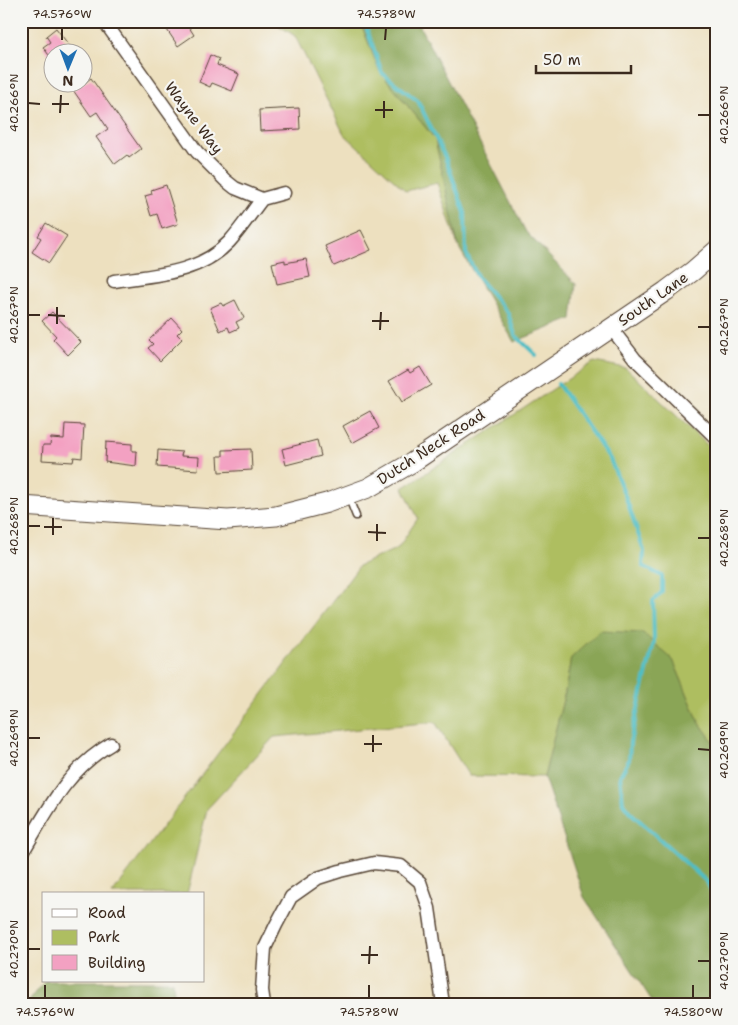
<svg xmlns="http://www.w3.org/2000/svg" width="738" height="1025" font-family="'Shantell Sans',sans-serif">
  <rect width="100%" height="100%" fill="#f6f6f2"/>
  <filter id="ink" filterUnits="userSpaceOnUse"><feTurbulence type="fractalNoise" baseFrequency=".02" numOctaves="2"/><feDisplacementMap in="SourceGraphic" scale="10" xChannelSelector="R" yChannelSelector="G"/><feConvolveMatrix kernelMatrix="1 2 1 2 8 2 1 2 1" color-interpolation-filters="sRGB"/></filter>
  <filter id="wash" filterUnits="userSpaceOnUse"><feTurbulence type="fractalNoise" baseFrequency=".0096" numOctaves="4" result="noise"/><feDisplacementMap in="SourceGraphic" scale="20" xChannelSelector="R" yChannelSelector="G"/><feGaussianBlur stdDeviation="1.12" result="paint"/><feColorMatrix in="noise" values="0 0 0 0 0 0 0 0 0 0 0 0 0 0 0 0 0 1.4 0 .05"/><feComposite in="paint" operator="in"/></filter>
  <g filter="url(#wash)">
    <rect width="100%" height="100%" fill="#ede0bf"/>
    <path fill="#aebe61" stroke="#747440" d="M272 21H360L380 72 435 139 458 246 437 183 406 191 344 134 295 36Z
      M594 362 626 368 717 454V747L699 722 673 660 571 658 565 692 544 777 469 776 435 722 274 737 207 809 187 894H112L360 565 398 548 418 518 403 488Z"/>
    <path fill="#8aa557" stroke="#62683a" d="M360 21H419L421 29 526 232 576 284 572 319 514 342 458 246 435 139 380 72Z
      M600 631 643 633 673 660 699 722 717 747V1004H654L584 897 544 777 565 692 571 658Z
      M45 981H173L175 1004H27Z"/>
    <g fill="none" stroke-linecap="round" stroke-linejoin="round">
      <path stroke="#50bec5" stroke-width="4" d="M364 21 382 73 418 101 445 157 465 213 466 253 478 278 508 313 515 335 536 355
        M558 384 610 459 626 498 644 551 643 566 662 576V592L653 601 654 642 630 742 629 760 620 776 623 803 630 812 707 882 717 902"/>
    </g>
    <g id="blocks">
      <path fill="#f3a1c2" d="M161 21H185L194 35 178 46Z
        M56 28 74 52H52V57L51 58 43 47 50 42 46 36Z
        M210 55 219 59 217 65 239 74 232 91 212 83 210 87 199 82Z
        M91 78 141 149 129 158 127 155 115 164 96 137 108 129 97 112 91 116 73 90Z
        M299 108 300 129 260 131 259 110Z
        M166 185 178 224 162 229 157 214 151 216 145 196 152 194 151 190Z
        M46 223 67 236 49 263 32 252 41 238 38 236Z
        M361 230 371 250 334 266 325 246Z
        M306 259 310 277 277 284 272 263 285 260V263Z
        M235 300 244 318 236 322 239 328 230 332 228 327 220 331 210 308 221 303 223 306Z
        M52 312 81 342 68 355 53 339 56 336 42 321Z
        M172 318 182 329 177 334 182 339 160 361 148 348 153 344 149 340Z
        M420 367 431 385 402 402 389 381 408 370 410 373Z
        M370 411 379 428 352 443 343 426Z
        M65 424 84 425 82 458 74 457 73 462 42 460 43 445H50L51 438 64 439Z
        M317 440 321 456 286 465 282 449Z
        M106 442 132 444V451H137L136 466 105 462Z
        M251 449 252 470 219 472 218 456H223V450Z
        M158 450 182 452 181 456 199 457 198 470 157 467Z"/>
    </g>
  </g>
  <g filter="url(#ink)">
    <use href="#blocks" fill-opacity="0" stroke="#564536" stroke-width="1"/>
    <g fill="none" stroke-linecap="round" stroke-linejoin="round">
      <defs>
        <path id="lane" d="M348 496 356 516"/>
        <path id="street" d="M104 21 197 152 225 180 235 188 262 199 284 193
          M114 281C154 275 199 274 229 242 241 229 251 213 262 199
          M611 328 635 359 717 439
          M21 855C47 812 66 770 111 744
          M264 1004 262 990 265 948 276 925 291 897 318 878 340 871 374 863 401 866 420 882 429 908 443 1004"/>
        <path id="secondary" d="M21 506 228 520 276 516 327 503 368 488 413 462 666 291 693 271 717 250"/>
      </defs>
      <use href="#lane" stroke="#564536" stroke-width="9"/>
      <use href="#street" stroke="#564536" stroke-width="15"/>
      <use href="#secondary" stroke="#564536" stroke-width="21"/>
      <use href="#lane" stroke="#fff" stroke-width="6"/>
      <use href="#street" stroke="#fff" stroke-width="12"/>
      <use href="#secondary" stroke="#fff" stroke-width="19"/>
    </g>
  </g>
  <path fill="none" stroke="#3b2a1e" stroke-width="2" d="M62 40V28M385 40 386 28M28 103 40 104M52 104H69M375 110H393M60 113 61 95M698 115H710M384 118V101M28 315H40M48 315 65 316M372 321H389M57 324V307M698 327H710M380 330 381 312M28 526H40M44 527H62M368 532 386 533M53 535V518M698 538H710M377 541V524M28 738H40M364 744H382M698 749 710 750M373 752V735M28 949H40M361 955H378M698 961H710M369 964 370 946M45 998V985M369 998V985M693 998V985"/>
  <g text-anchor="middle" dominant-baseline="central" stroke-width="4.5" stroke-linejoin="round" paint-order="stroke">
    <g font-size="15" fill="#3b2a1e" stroke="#f6f6f2">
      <text transform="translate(194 118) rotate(53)">Wayne Way</text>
      <text transform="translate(653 299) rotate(-35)">South Lane</text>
      <text transform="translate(431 447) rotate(-33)">Dutch Neck Road</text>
    </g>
  </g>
  <rect width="738" height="1025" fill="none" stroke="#f6f6f2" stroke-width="55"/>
  <rect x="42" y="892" width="162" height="90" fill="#f6f6f2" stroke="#aba49d"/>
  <rect x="52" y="909" width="25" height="8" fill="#ffffff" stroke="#aba49d"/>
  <text x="88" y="918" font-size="15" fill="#3b2a1e">Road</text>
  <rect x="52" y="930" width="25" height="15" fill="#aebe61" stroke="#aba49d"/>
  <text x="88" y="942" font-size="15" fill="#3b2a1e">Park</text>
  <rect x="52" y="955" width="25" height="15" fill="#f3a1c2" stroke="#aba49d"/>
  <text x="88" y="968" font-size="15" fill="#3b2a1e">Building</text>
  <g transform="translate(68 68) rotate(181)"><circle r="24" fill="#f6f6f2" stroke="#aba49d"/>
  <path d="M0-4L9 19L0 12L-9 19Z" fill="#1f6fb2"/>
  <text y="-8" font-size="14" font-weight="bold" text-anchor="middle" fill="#3b2a1e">N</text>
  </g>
  <path d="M536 65v8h95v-8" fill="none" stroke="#3b2a1e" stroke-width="2.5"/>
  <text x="543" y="65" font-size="15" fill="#3b2a1e" stroke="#f6f6f2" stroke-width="4" paint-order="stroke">50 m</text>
  <rect x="28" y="28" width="682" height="970" fill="none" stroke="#3b2a1e" stroke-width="2"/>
  <g font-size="12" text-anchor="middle" fill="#3b2a1e">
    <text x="62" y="18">74.576°W</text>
    <text x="386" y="18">74.578°W</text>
    <text transform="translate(14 103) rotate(-90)" y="4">40.266°N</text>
    <text transform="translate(724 115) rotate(-90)" y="4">40.266°N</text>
    <text transform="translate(14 315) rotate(-90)" y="4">40.267°N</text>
    <text transform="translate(724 327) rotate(-90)" y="4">40.267°N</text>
    <text transform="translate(14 526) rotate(-90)" y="4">40.268°N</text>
    <text transform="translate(724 538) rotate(-90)" y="4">40.268°N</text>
    <text transform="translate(14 738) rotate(-90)" y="4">40.269°N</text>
    <text transform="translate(724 750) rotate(-90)" y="4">40.269°N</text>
    <text transform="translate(14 949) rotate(-90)" y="4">40.270°N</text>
    <text transform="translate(724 961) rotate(-90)" y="4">40.270°N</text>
    <text x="45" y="1016">74.576°W</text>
    <text x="369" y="1016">74.578°W</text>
    <text x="693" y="1016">74.580°W</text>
  </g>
</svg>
